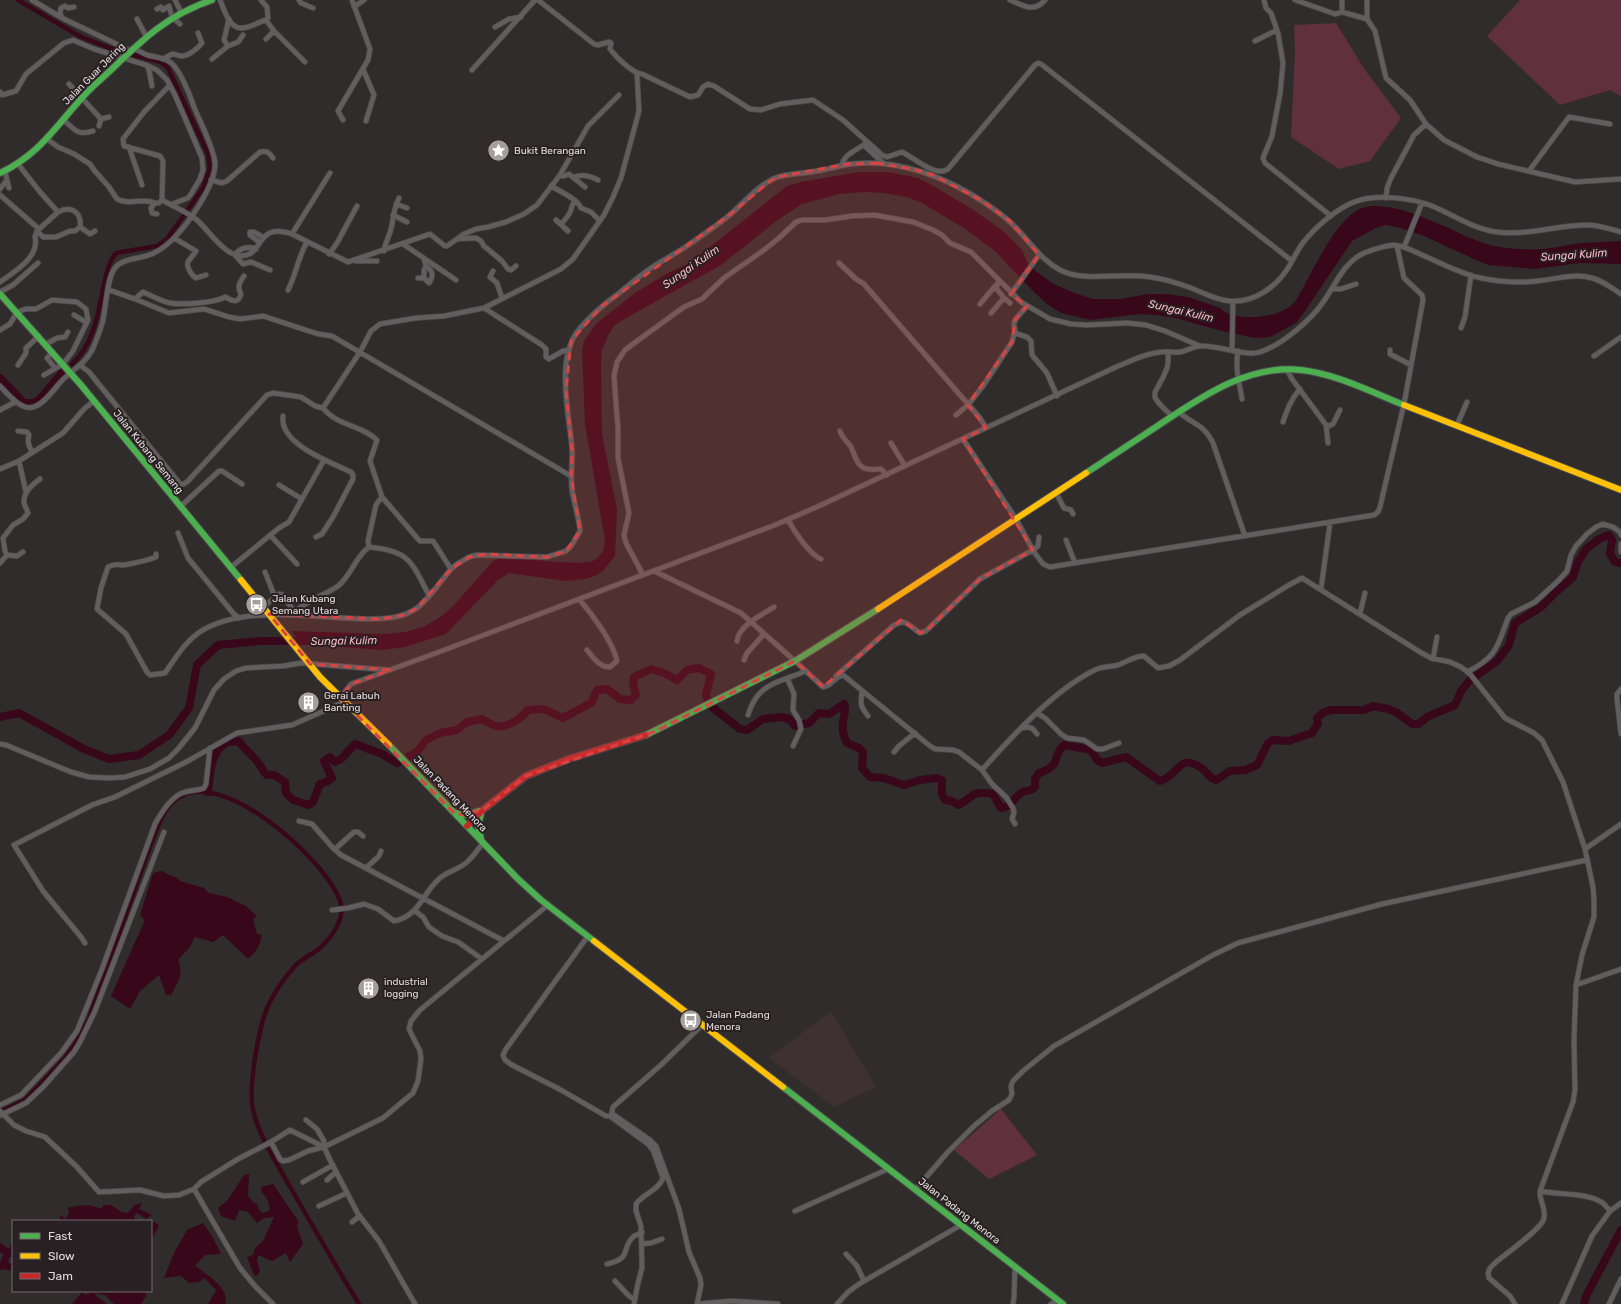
<svg xmlns="http://www.w3.org/2000/svg" width="1621" height="1304" font-family="Rubik,sans-serif">
  <rect width="100%" height="100%" fill="#302c2c"/>
  <path fill="#3f3034" d="M831 1011 876 1087 834 1107 769 1058Z"/>
  <path fill="#60303d" d="M1520 0H1621V96L1610 90 1560 105 1487 36Z
    M1336 23 1365 70 1401 118 1370 161 1339 169 1291 137 1295 52 1294 25Z
    M1001 1109 1037 1155 989 1179 954 1150Z"/>
  <path fill="#38071a" d="M859 172H888L918 178 928 183 972 209 1003 231 1022 250 1027 262 1037 272 1052 283 1074 293 1093 299H1121L1148 294H1166L1188 297 1220 308 1226 313 1243 317H1257L1275 314 1290 307 1296 300C1311 276 1335 218 1362 208 1382 201 1414 213 1432 221 1453 229 1472 241 1494 246 1509 249 1527 250 1543 249 1556 248 1569 244 1582 243 1595 242 1608 242 1621 241V264L1580 263 1535 269 1489 265 1478 261 1424 236 1401 228 1386 225 1376 228 1352 241 1303 314 1296 323 1270 337 1254 338 1218 330 1176 318 1157 315 1139 314 1091 320 1061 313 1047 304 1033 291 996 252 964 228 922 203 907 197 884 193 864 192 839 194 802 204 779 219 721 265 621 321 615 325 608 335 602 351 601 366 602 434 617 509 615 556 603 571 595 576 585 579 566 581 509 573 497 581 446 634 405 647 382 650 302 644 291 631 384 634 406 632 425 626 442 616 454 605 494 560 502 557C519 558 580 566 593 561 601 557 604 550 605 541L585 424 582 351 584 341 596 324 635 293 666 274 691 262 787 186 801 182Z
    M161 871 177 878 180 881 204 888 209 893 227 897 246 906 257 916 253 919 257 934 262 935C260 946 256 952 248 959L223 935 213 942 195 937 189 948 178 960C184 974 178 982 171 995H166L159 975 140 991 130 1009 111 996 145 920 140 915 153 873Z
    M249 1174 248 1196 253 1202 258 1205V1208L262 1213 269 1211C271 1203 266 1197 261 1191V1187L273 1184 299 1222 297 1226 303 1244 290 1262 286 1253 272 1261 258 1255 257 1261 260 1271 257 1276 254 1275 247 1257 253 1255 255 1248 263 1241 274 1217 264 1218 257 1223 248 1212 239 1210 235 1221 221 1216 218 1208 227 1201 244 1175Z
    M142 1203 139 1209 152 1215 146 1219 137 1213 134 1216 135 1219 140 1221H61L60 1218V1215L66 1219 69 1212 68 1208C74 1206 86 1204 92 1206 96 1207 98 1208 102 1208L103 1205H111L121 1212 127 1213 135 1205Z
    M154 1221 159 1226 151 1240V1224Z
    M203 1223 213 1238 221 1254 205 1255 195 1266C206 1274 231 1289 225 1304H208L216 1290 204 1278 199 1282 189 1283 181 1276 164 1278 174 1253 187 1230Z
    M13 1241V1257H10L8 1262 12 1264 10 1271 4 1269 0 1270V1262L4 1254 0 1252V1243L9 1249Z
    M89 1291H147L146 1296 141 1304H114L105 1295 95 1293 96 1296 107 1304H72L82 1292 86 1295 90 1293Z"/>
  <g fill="none" stroke-linecap="round" stroke-linejoin="round">
    <path stroke="#38071a" stroke-width="4.5" d="M18 0 81 37 118 51 161 62 168 68 208 154 210 168 203 188 167 239 157 246 116 253C108 263 107 272 104 285 98 313 94 344 72 364
      M0 1112 25 1100 48 1076 65 1058 77 1041 89 1019 151 844C157 830 162 811 175 800 219 763 326 860 340 901 346 918 332 937 320 948 313 954 303 958 296 965 287 975 277 988 271 1000 259 1021 248 1087 253 1110 258 1134 277 1164 289 1185 312 1225 335 1265 359 1304"/>
    <path stroke="#38071a" stroke-width="8" d="M0 378 24 403H34L39 400 62 373
      M712 707 740 729 747 730 763 719 781 717 789 719 795 726 809 723 819 713 829 714 844 704C847 711 843 716 843 723 842 730 844 737 847 743L859 748 863 752 862 768 870 777 884 778 904 785 920 780 936 778 942 780V794L945 800 952 801 958 805C976 797 968 790 993 794L1001 808C1013 806 1012 799 1021 793 1027 789 1029 793 1035 787V779L1039 773C1063 765 1051 757 1064 745L1091 750 1097 760 1102 763 1126 757 1160 781C1162 780 1166 779 1168 777 1181 768 1181 756 1200 767 1207 771 1207 777 1216 780L1230 771 1245 770 1257 765 1268 743 1273 740 1288 741 1312 733 1318 724 1317 718 1323 713 1330 710H1364L1373 706 1388 709 1396 712 1412 724H1418L1427 717 1455 705 1461 691 1469 681 1497 661 1509 645 1515 623 1541 607 1556 592 1573 577 1578 562 1586 549 1599 539 1609 535 1612 540 1610 554 1615 562 1621 563
      M0 717 19 713 84 749 109 759 139 755 169 735 189 708 197 665 218 645 260 641H308
      M208 792C210 775 210 752 226 743 230 741 235 742 239 741 244 749 250 753 256 760 261 765 262 771 267 775H274L285 782 286 793 293 800 309 805 313 802 320 784 328 781 332 778 324 761 330 757 335 762 341 759 355 744 382 754 397 763 418 751 426 740 440 733 457 730 467 722 482 719C485 721 489 723 493 725 506 730 520 719 528 710L544 709 563 718 591 703 597 690 607 689 620 699 631 700 636 695 633 683 634 677 651 669 664 673 677 680 687 670 699 668 711 674 706 694 708 702
      M1584 1304 1586 1296 1621 1230"/>
    <defs>
      <path id="street" d="M32 0 62 18 131 51
        M175 0 181 12
        M220 0C224 9 229 29 242 28 250 28 258 22 266 20L268 18 267 7 261 0
        M299 0 301 3 313 8
        M538 0 594 44 598 45 609 42 611 43 610 49C616 57 632 73 642 74L690 97 698 95 703 87 708 84 714 86 750 109 761 110 780 104 813 100 843 120 882 155 887 157 902 152C913 157 936 178 948 169L1035 65 1038 63 1041 64 1292 261
        M1010 0C1024 6 1034 13 1045 0
        M1264 0 1266 8 1271 13 1278 33 1283 63 1280 94 1272 136 1263 158 1265 163 1331 216
        M1295 0 1335 14 1342 12 1367 19
        M1342 0V12
        M1367 0V19L1375 31 1386 78 1410 100 1426 124 1444 140 1477 157 1498 164 1575 182 1621 179
        M354 7 364 0
        M157 9 161 7 163 10 169 6 172 17 180 24
        M62 18 60 13 61 8 65 6 68 8 74 7
        M137 19 146 36
        M229 19 224 40 228 46 238 42 243 35
        M495 27 509 19 521 17
        M274 31 305 62
        M266 39 274 31 266 20
        M1255 41 1277 30
        M163 59 172 54C176 54 178 56 182 56 189 56 198 48 202 43L198 33
        M212 59 228 46
        M147 66 149 70 152 86
        M363 69 374 95 366 121
        M472 70 535 0
        M69 84 101 119 99 126
        M170 85 144 112 123 139 124 146 160 156 163 161 162 200C174 207 186 211 197 220 207 229 223 252 236 255 265 262 253 220 292 234L348 262 430 234 445 246H447L464 234 476 229 488 227 506 222 524 214 537 205 560 175 588 126 619 95
        M0 92 2 95 16 91 26 74 64 43 73 40 94 49 146 65 157 70 167 80 175 95 202 158 203 170 200 179 191 194 188 198 172 204
        M101 119 109 117
        M63 120C76 129 75 136 93 131
        M343 120 338 111 368 60 370 49 352 0
        M47 139 58 147 74 154 90 164 94 170 109 187 117 199C130 206 142 197 155 203
        M864 145 883 163
        M129 147 142 185
        M18 164 40 192 58 212C71 205 82 212 80 227L75 231H70L56 237H43L37 231 58 212
        M842 165C844 153 859 150 867 142
        M1529 171 1569 117 1610 124
        M560 175 564 176 569 174 585 187
        M574 177C582 174 591 176 598 180
        M7 180 9 188
        M211 180 222 183 227 181 260 152C267 150 269 153 273 158
        M551 186C559 191 578 199 581 208L591 212 600 221
        M0 189 7 180 5 171
        M0 195 39 229
        M1386 198 1387 188 1391 178 1414 135 1426 124
        M396 204 407 208
        M157 214 152 213 151 208 155 203H159L162 200
        M393 215 407 222
        M556 220 568 231
        M561 224C565 220 569 215 571 210 572 206 572 204 575 201
        M80 227 90 234 95 231
        M250 232V235L259 242
        M250 232H254L263 237
        M292 234 330 173
        M174 238 196 251C194 255 190 258 188 262 186 267 192 276 196 278L206 275
        M457 239 476 238 481 241 484 246 502 261 508 269 511 270 516 266
        M403 244 456 280
        M1404 247 1422 203
        M256 249C248 246 239 248 235 255L243 264 251 262 270 270
        M384 251C385 243 389 237 391 229 394 217 393 210 399 198
        M329 254 337 243 357 206
        M424 259 426 266 424 270V278L429 283C434 276 433 271 426 266
        M356 261H377
        M839 263 856 279 864 284 980 418 986 428
        M493 271 490 277 497 283 502 298
        M418 278H424
        M999 281 996 288 1004 298 1010 303
        M0 282C14 272 40 257 35 237L37 231
        M1332 289H1341L1356 284
        M109 290 135 299 169 313 204 309 229 317 240 319 263 316 318 334 332 336 571 476
        M288 290C296 275 298 257 307 242
        M0 292 13 285 38 263
        M1011 294 1039 255
        M135 299 143 292C152 296 161 301 170 303 182 305 215 303 225 297 233 301 238 304 241 294 237 287 239 283 244 276
        M980 304 996 285
        M484 308 542 345 546 349V357L549 359 563 351 569 350
        M991 313 1004 298
        M74 315 84 321 88 320
        M1461 328 1465 317 1471 275
        M0 330 10 324 17 312 26 309H36L52 300 77 302 86 309 88 320 73 351 63 364 44 375
        M1015 333 1027 337 1031 341 1032 355 1047 373 1057 396
        M46 344 57 338 65 337 68 332
        M1232 349 1233 301
        M1390 350V354L1411 365
        M1238 351C1235 371 1239 380 1242 399
        M53 352 47 358 55 368
        M1168 352C1168 358 1169 363 1167 368 1157 397 1143 390 1172 416
        M1594 356 1621 337
        M18 365 26 353V348L39 336
        M80 365 89 372 180 484H184L188 481 267 395 273 393 301 397 315 406 323 408C337 426 362 425 377 440L370 461 382 497 418 539 420 541H433L451 569
        M1287 370 1292 379 1326 425 1329 426 1333 424 1340 410
        M0 386C26 414 33 416 58 385 69 371 87 364 94 346 97 338 101 329 103 320 106 307 107 277 115 268 122 259 136 259 146 256 157 253 165 247 173 239 188 224 216 185 215 163 214 148 200 122 194 107 190 95 180 69 170 62 163 57 154 57 147 55 142 53 138 50 133 48
        M323 408 360 352 371 331 380 324 416 318 444 316 484 308 561 269 573 259 604 215 613 197 621 178 639 111 637 74
        M0 410 15 402
        M1179 412C1193 425 1203 423 1213 443L1245 536
        M956 415 968 405 983 386 1012 342 1015 331 1014 324 1015 320 1027 306
        M283 416C279 444 330 462 351 472L353 475V479L333 517 322 534 316 537
        M1283 422C1287 410 1291 399 1300 389
        M1326 425 1328 443
        M1457 425 1467 402
        M18 431 27 432 29 435C27 442 29 446 32 452
        M840 431C842 438 847 441 851 447 855 455 857 468 868 469 872 470 877 469 881 469L887 475
        M963 439 1016 519 1034 552 1043 564 1050 567 1374 515 1378 512 1380 507 1404 404 1423 300 1422 295 1404 278 1397 246
        M891 443 905 466
        M19 461 26 492
        M0 469 19 461 63 433 84 409 94 401
        M279 485 302 499
        M1056 493 1064 508 1071 510 1073 514
        M180 507 219 471H222L242 484
        M788 520C794 531 810 555 821 559
        M178 533 188 558 233 613 239 618
        M270 535 297 564
        M1066 540 1075 563
        M1621 544V552
        M369 547 368 541 376 505 378 502 382 497
        M156 554V557C146 561 135 563 124 565 117 565 116 563 108 567L101 588 97 609 126 634 147 672 150 675 165 673C176 657 187 639 203 630 247 605 316 618 364 619 382 619 402 619 417 608 429 599 441 581 451 569L457 564 469 557 477 555 547 557 566 551 571 546 580 531C579 517 574 504 572 490 570 476 573 462 572 448 569 414 556 361 577 332 589 316 603 305 618 294 629 285 639 276 651 268 663 260 675 254 687 246 702 235 718 225 732 213 745 201 759 185 775 178 788 173 803 174 817 171 828 170 839 165 851 164 899 158 949 178 988 205 1000 213 1011 222 1020 232 1033 246 1043 261 1060 270 1085 283 1122 272 1150 277 1164 279 1178 283 1191 288 1204 293 1216 300 1230 301 1254 303 1276 287 1288 268 1293 260 1297 251 1302 244 1314 228 1338 207 1357 201 1378 194 1412 198 1432 206 1454 215 1473 229 1497 232 1528 236 1556 225 1587 225 1599 225 1610 229 1621 232
        M7 555 5 551 3 538 13 525 23 519 28 513C27 510 25 506 24 503 23 492 32 485 40 479
        M0 563 7 555 17 556 23 552
        M230 568 279 528 289 522 324 460
        M654 571 741 613 795 661 823 687C831 687 834 677 843 675L930 746 935 749 953 750 959 752 982 770 992 784 1006 797 1013 808 1014 813 1012 819 1015 824
        M265 572 275 597
        M643 575 626 543 624 535 629 513 618 458V428L614 376 617 362 625 350 637 341 684 307 702 299 724 278 764 250 779 238 796 222 802 220H825L852 216 874 215 913 222 933 230 942 235 950 243 971 252 1021 302 1050 319 1071 324 1087 325 1127 323 1146 325 1165 331 1200 346
        M1321 589 1330 523
        M579 599C592 614 613 642 617 661L610 667C600 668 593 657 587 650
        M263 607 279 594 283 595 295 613
        M1360 613 1365 593
        M293 615C303 601 324 596 338 586 351 576 355 557 369 547 411 551 411 562 429 595
        M737 641C739 625 762 615 774 607
        M1433 659 1437 637
        M744 660 747 653 764 634
        M1467 672C1497 657 1497 647 1508 618L1511 614 1535 602 1558 581 1567 571 1571 555 1576 546 1587 534 1596 527 1603 524 1613 527 1620 532 1621 535
        M836 676 893 626C907 617 908 626 920 633L926 631 980 579 1033 550 1038 546 1039 537
        M787 678 794 694 793 710 799 720 801 729 793 746
        M1621 689 1617 694V699L1621 734
        M862 691C861 705 859 704 868 716
        M340 698 351 684 439 652 775 525 819 506 1116 367C1131 361 1146 353 1162 352 1168 351 1174 353 1180 352 1187 351 1194 346 1201 346 1218 345 1246 357 1260 352 1282 345 1311 320 1324 301 1336 284 1343 263 1364 253 1372 250 1384 246 1393 245 1403 245 1413 251 1422 255 1441 263 1460 274 1481 278 1499 282 1519 283 1538 281 1556 279 1575 273 1592 278 1603 281 1612 288 1621 294
        M1037 713 1045 718 1061 734 1067 738 1084 740 1097 749H1103L1119 743
        M748 715C754 695 764 686 785 679 792 676 798 675 805 671
        M1022 728C1030 726 1032 727 1037 734
        M0 744 6 745 71 772 89 777 110 778 125 777 150 769 169 758 178 749 195 728 214 690 224 679 236 671 246 668 283 666 301 663 388 670
        M894 752 899 746 915 733
        M982 770C1011 737 1057 687 1097 669 1104 666 1112 667 1118 665 1127 662 1134 656 1144 656L1158 668 1169 666 1180 660 1240 615 1289 585 1302 578 1420 652 1431 658 1450 662 1461 667 1470 674 1505 718 1534 733 1542 740 1563 782 1585 849 1593 887 1594 900V917L1582 955 1576 985 1574 1040 1575 1090 1573 1102 1540 1191C1539 1200 1546 1208 1544 1218 1543 1228 1504 1255 1495 1263L1490 1268 1488 1273 1489 1278 1510 1296 1515 1304
        M299 821 312 824 333 848 341 855 504 941
        M335 849 354 832H358L363 836
        M1585 849 1621 824
        M366 868 379 856 381 851
        M332 910 348 908 364 904 378 909 394 921C420 916 422 893 440 878 448 871 460 869 467 862 473 857 478 849 483 843
        M415 911 423 917 429 927 442 936 458 942 482 959
        M588 936 506 1049 503 1055 505 1060 512 1065 561 1090 606 1116 614 1115 617 1117 650 1140 656 1146 679 1209 689 1252 700 1278 701 1285 697 1304
        M85 943 81 937 43 891 14 845 92 805 115 797 188 761 237 733 292 725 344 702
        M1576 985 1621 969
        M0 1105 21 1095 61 1053 77 1031 102 969 155 824C161 813 170 798 182 793 189 790 197 791 204 788L206 784 210 748
        M0 1111 14 1125 26 1131 45 1137 77 1167 99 1192 140 1190 164 1196 179 1195 194 1189 201 1182 238 1159 271 1142 290 1130 324 1147 383 1118 413 1093 418 1081 421 1059 420 1051 409 1029 411 1021 420 1010 548 905
        M1 1115 26 1103 43 1087 74 1052 80 1042 95 1011 164 832
        M306 1120 317 1129 324 1141V1147L330 1160 358 1214 379 1241 415 1304
        M271 1142 280 1159 283 1161 289 1160 308 1151 324 1147
        M327 1180 336 1172
        M303 1182 333 1165
        M194 1189 240 1268 255 1286 273 1304
        M915 1190 947 1153 974 1126 992 1111 1009 1100 1012 1094 1011 1086 1013 1081 1023 1071 1054 1046 1213 955 1238 943 1382 904 1587 860
        M1540 1191C1557 1195 1590 1192 1604 1204 1606 1206 1608 1209 1610 1211
        M319 1206 347 1193
        M795 1211 888 1169
        M352 1222 360 1216
        M642 1244 651 1243 662 1239
        M846 1254 857 1266 864 1281
        M607 1264C633 1258 620 1250 633 1237 635 1235 639 1234 642 1232
        M615 1281 629 1296 635 1300
        M634 1304 638 1283 642 1268 641 1226 636 1211V1204C643 1194 659 1190 663 1178L653 1150 648 1144 611 1117 613 1107 662 1064 702 1025
        M697 1304 731 1301 778 1304
        M837 1304 848 1292 859 1284 961 1225
        M1013 1304 1014 1297 1015 1268
        M1051 1304 1057 1300
        M1562 1304 1592 1236 1610 1211 1621 1203
        M1609 1304 1621 1279"/>
      <path id="fast" d="M0 173C37 156 54 129 80 100 89 89 100 80 111 70 144 38 168 15 212 0
        M0 294 81 385 241 580
        M1086 473C1110 457 1135 441 1159 425 1201 397 1248 364 1301 370 1337 374 1371 392 1404 405
        M646 735 795 661 878 609
        M389 745 518 879 541 900 594 941
        M455 813 467 815 479 811
        M481 814 478 826 481 839
        M783 1087 1063 1304"/>
      <path id="slow" d="M1404 405 1621 490
        M241 580 320 677 389 745
        M878 609 1086 473
        M594 941 783 1087"/>
      <path id="jam" d="M467 826 484 809 526 776 569 759 646 735"/>
    </defs>
    <use href="#street" stroke="#4c4949" stroke-width="6"/>
    <use href="#fast" stroke="#4c4949" stroke-width="8"/>
    <use href="#slow" stroke="#4c4949" stroke-width="8"/>
    <use href="#jam" stroke="#4c4949" stroke-width="8"/>
    <use href="#street" stroke="#625e5f" stroke-width="4.5"/>
    <use href="#fast" stroke="#4caf50" stroke-width="6"/>
    <use href="#slow" stroke="#ffc107" stroke-width="6"/>
    <use href="#jam" stroke="#c62828" stroke-width="6"/>
  </g>
  <path fill="#d84343" fill-opacity="0.2" stroke="#d84343" stroke-width="3" stroke-dasharray="8 5" stroke-linejoin="round" d="M876 163 913 169 933 175 981 200 1010 221 1039 255 1011 294 1027 306 1015 320 1012 342 968 405 986 428 963 439 1033 550 980 579 926 631 920 633 901 620 823 687 795 661 654 732 526 776 484 809 464 815 454 813 340 698 351 684 390 670 310 664 269 614 381 619 403 615 417 608 451 569 469 557 486 554 547 557 566 551 580 531 571 476 572 453 566 391 571 341 602 306 728 216 769 182 777 177 847 164Z"/>
  <defs>
    <symbol id="sight-disc" viewBox="-11 -11 22 22"><circle r="9.5" fill="#a49e9f" stroke="#282022"/><path d="M0-6L1.8-2.2L6-1.7L2.9 1.2L3.7 5.4L0 3.3L-3.7 5.4L-2.9 1.2L-6-1.7L-1.8-2.2Z" fill="#fff"/></symbol>
    <symbol id="bus-disc" viewBox="-11 -11 22 22"><circle r="9.5" fill="#a49e9f" stroke="#282022"/><path d="M-5-6H5V4H4V6H2V4H-2V6H-4V4H-5ZM-3.5-4V0h7V-4ZM-3.5 1.2v1.5H-2V1.2ZM2 1.2v1.5H3.5V1.2Z" fill="#fff"/></symbol>
    <symbol id="building-disc" viewBox="-11 -11 22 22"><circle r="9.5" fill="#a49e9f" stroke="#282022"/><path d="M-4-6H4V6H1V3H-1V6H-4ZM-2.5-4.3h1.7v1.8h-1.7ZM.8-4.3h1.7v1.8H.8ZM-2.5-1h1.7V.8h-1.7ZM.8-1h1.7V.8H.8Z" fill="#fff"/></symbol>
  </defs>
  <g fill-rule="evenodd">
    <use href="#sight-disc" x="486" y="138" width="25" height="25"/>
    <use href="#bus-disc" x="244" y="592" width="25" height="25"/>
    <use href="#building-disc" x="296" y="690" width="25" height="25"/>
    <use href="#building-disc" x="356" y="976" width="25" height="25"/>
    <use href="#bus-disc" x="678" y="1008" width="25" height="25"/>
  </g>
  <g text-anchor="middle" dominant-baseline="central" stroke-width="4" stroke-linejoin="round" paint-order="stroke">
    <g font-size="10" fill="#e2dcdd" stroke="#282022">
      <text transform="translate(94 74) rotate(-45)">Jalan Guar Jering</text>
      <text transform="translate(148 452) rotate(51)">Jalan Kubang Semang</text>
      <text transform="translate(450 794) rotate(46)">Jalan Padang Menora</text>
      <text transform="translate(959 1211) rotate(38)">Jalan Padang Menora</text>
    </g>
    <g font-size="10" fill="#e2dcdd" stroke="#282022" text-anchor="start">
      <text x="514" y="151">Bukit Berangan</text>
      <text x="272" y="599">Jalan Kubang<tspan x="272" dy="12">Semang Utara</tspan></text>
      <text x="324" y="696">Gerai Labuh<tspan x="324" dy="12">Banting</tspan></text>
      <text x="384" y="982">industrial<tspan x="384" dy="12">logging</tspan></text>
      <text x="706" y="1015">Jalan Padang<tspan x="706" dy="12">Menora</tspan></text>
    </g>
    <g font-size="11" font-style="italic" fill="#fdb9c8" stroke="#282022">
      <text transform="translate(1574 255) rotate(-4)">Sungai Kulim</text>
      <text transform="translate(691 267) rotate(-35)">Sungai Kulim</text>
      <text transform="translate(1181 311) rotate(13)">Sungai Kulim</text>
      <text transform="translate(344 641) rotate(-1)">Sungai Kulim</text>
    </g>
  </g>
  <rect x="12" y="1220" width="140" height="72" fill="#282022" stroke="#726b6d"/>
  <rect x="20" y="1233" width="20" height="6" fill="#4caf50" stroke="#726b6d"/>
  <text x="48" y="1240" font-size="12" fill="#e2dcdd">Fast</text>
  <rect x="20" y="1253" width="20" height="6" fill="#ffc107" stroke="#726b6d"/>
  <text x="48" y="1260" font-size="12" fill="#e2dcdd">Slow</text>
  <rect x="20" y="1273" width="20" height="6" fill="#c62828" stroke="#726b6d"/>
  <text x="48" y="1280" font-size="12" fill="#e2dcdd">Jam</text>
</svg>
